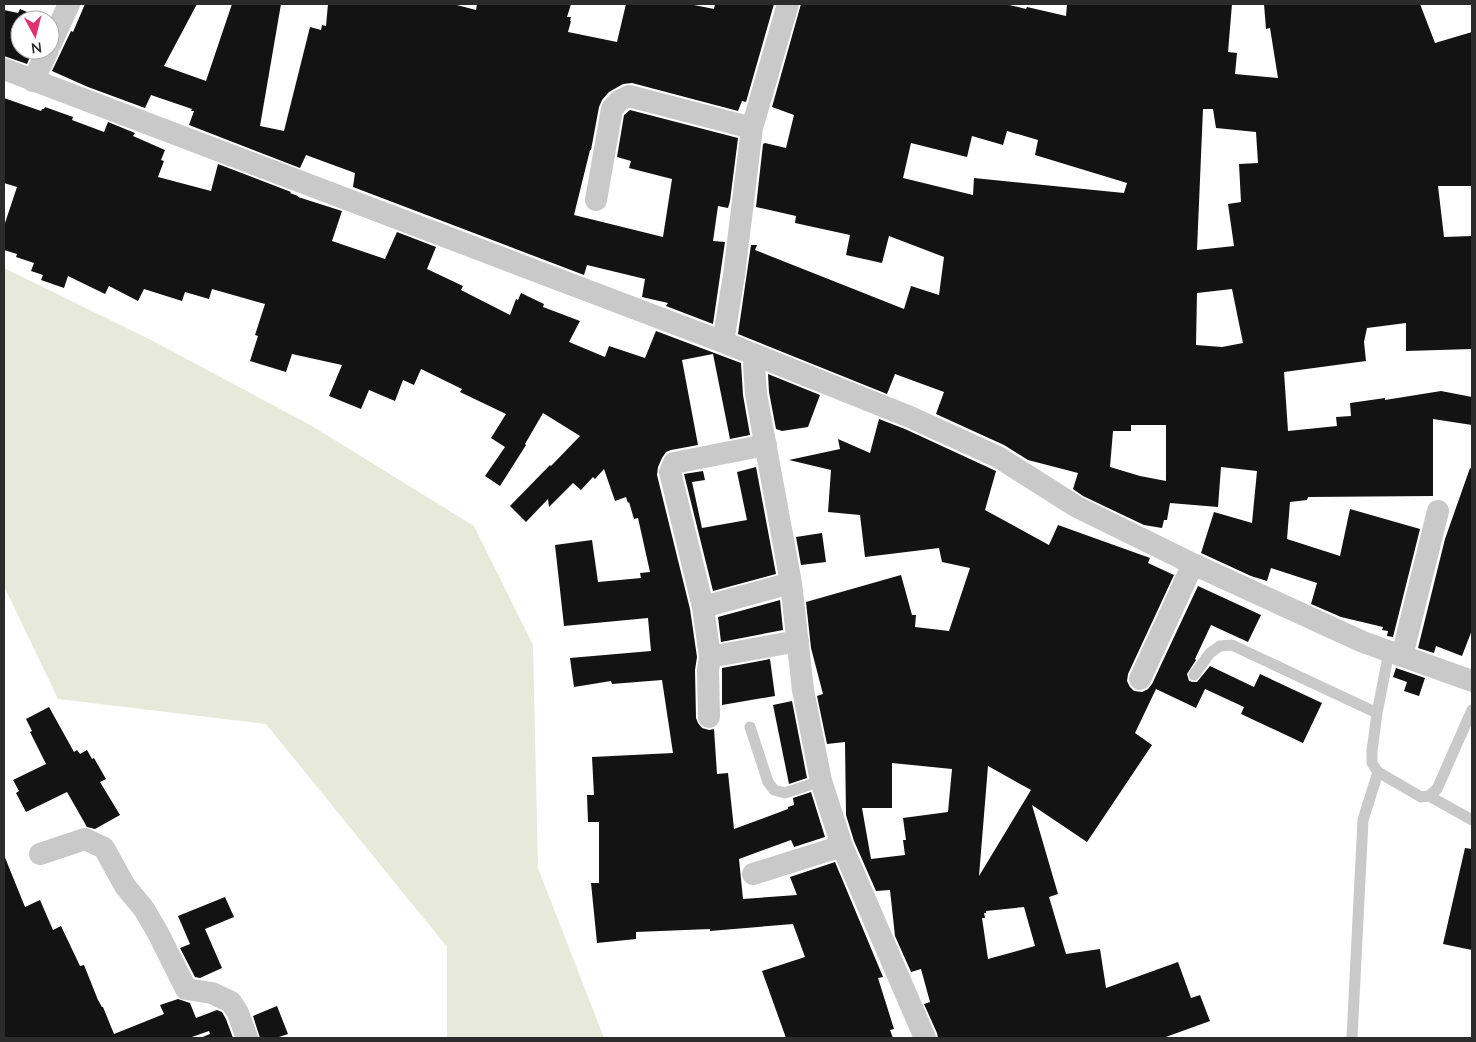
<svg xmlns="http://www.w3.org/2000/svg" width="1476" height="1042" font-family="Lato,sans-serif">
  <rect width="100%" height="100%" fill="#fff"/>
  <path fill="#e7eada" d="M4 268 151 340 312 426 474 526 533 645 538 868 604 1038H447V947L266 724 58 699 4 586Z"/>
  <path fill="#131313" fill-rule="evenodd" d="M85 4H197L164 66 206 81 232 4H281L260 126 284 131 310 27 321 30 322 25 326 26 328 4H453L476 10 477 4H571L567 17H571L570 21H571L568 32 617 42 626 4H689L714 9 715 4H774L746 102 742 101 738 111 632 83 623 84 609 92 602 100 599 107 591 150H590L574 215 663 237 672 179 629 168 631 161 617 157 624 115 630 110 738 138 730 201 728 208 718 206 713 241 725 242 713 324 666 306 668 303 642 297 645 279 587 265 584 275 353 187 355 173 306 155 300 168 189 125 194 111H191L192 109 151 95 145 108 88 87 52 71 71 31 73 32Z
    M801 4H1005L1026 9 1027 7 1066 16 1067 4H1232L1228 52 1237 53 1235 74 1278 78 1270 28 1266 29 1264 4H1420L1435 43 1472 32V186H1438L1444 237 1472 236V349L1406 351V323L1367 328 1364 342 1366 361 1284 372 1288 431 1337 426 1336 417 1351 416 1350 403 1385 398V400L1441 391 1472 397V425L1433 419V496L1308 497 1307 500 1290 502 1287 539 1340 556 1350 509 1420 529 1393 637 1387 636 1388 631 1382 630 1383 627 1341 617 1311 604 1317 583 1271 568 1267 581 1251 576 1201 553 1214 512 1252 523 1257 471 1221 467 1218 507 1170 503 1167 520H1164L1162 528 1144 525 1083 496 1073 489 1078 473 1028 460 1004 445 936 414 944 392 895 374 887 394 738 334 751 245H757L755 250 904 309 911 286 939 295 944 257 889 236 882 263 846 255 850 235 795 223 796 216 756 207 763 144 765 143 786 148 794 115 772 107ZM1203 109H1213L1216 128 1256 132 1258 163 1239 164 1241 202 1228 204 1234 246 1197 250ZM1007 131 1038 140 1035 155 1127 183 1124 193 974 178 973 195 903 178 911 143 967 157 972 136 1003 145ZM1232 289 1243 343 1222 347 1196 345 1197 293ZM1131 425H1166V481L1140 476 1110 467 1113 431H1131Z
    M20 9 46 20H20V50H33L27 64 4 56V10L18 13Z
    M4 98 41 111 42 109H44L45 107 73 117 72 120 104 132 108 122 135 133 133 136 165 150 161 160 164 161 158 177 211 191 218 164 291 192 290 193 298 196V197L342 211 332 241 385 259 397 232 436 247 427 269 463 286 461 290 510 315 516 299 518 300 521 293 544 304 543 307 580 321 569 342 605 357 609 346 645 358 656 331 741 363 743 395 750 435 730 439 713 354 682 360 698 445 671 450 666 452 662 458 658 467 657 475 690 609 697 657 695 670 696 718 698 723 702 728 709 730 714 729 717 774 728 773 734 829 788 809V807L794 805 793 798 811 792 825 837 794 847 791 840 739 859 743 899 797 895 790 877 835 862 883 977 878 978 894 1029 890 1030 893 1038H786L762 971 805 957 793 924 710 931V929L636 932V939L597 943 591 883H599V822H588L587 795H594L592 757 673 753 662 680 612 684 611 681 574 687 570 658 651 651 648 618 564 626 555 545 592 540 598 582 641 578 640 573 650 572 638 518 634 519 629 502 628 503 626 497 615 501 604 469 595 479 593 477 581 490 573 483 549 507 548 499 526 522 510 506 550 465 551 466 580 436 543 413 525 444 526 445 500 486 485 476 505 447 491 438 506 414 460 392 462 389 421 369 414 385 403 380 395 401 369 390 361 409 329 396 342 365 292 354 286 372 250 361 258 336 255 335 265 304 212 289 209 299 185 292 182 301 144 289 138 301 109 286 105 294 68 276 64 288 41 280 43 275 31 271 34 263 16 257 17 254 4 250V226L17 187 4 183Z
    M768 374 820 395 808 427 782 431 776 429 769 392Z
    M879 419 905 429 996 471 985 510 1049 545 1058 525 1150 558 1148 563 1174 575 1128 674 1127 681 1130 687 1134 691 1142 692 1148 689 1152 684 1198 586 1261 615 1248 642 1211 625 1195 659 1196 660 1187 674 1189 681 1193 682H1197L1210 666 1254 687 1260 674 1322 703 1303 743 1241 714 1244 707 1205 689 1196 708 1156 689 1135 733 1152 745 1087 842 1032 805 1058 894 1049 897 1066 954 1100 949 1106 988 1178 962 1191 998 1200 995 1210 1021 1163 1038H938L937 1033 924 1004 930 1002 921 969 911 972 895 936 890 890 876 891 854 841 846 815 845 742 827 744 817 696 823 694 811 648 806 602 901 575 912 615H916L915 627 949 631 970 568 942 562 939 548 865 557 860 515 828 512 831 470 789 460 840 449 838 439 870 453ZM892 763 952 769 948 812 903 818 906 840H903L905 855 871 859 862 808H892ZM988 766 1031 790 979 876ZM1024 907 1035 946 988 959 982 918H985L984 913H986V911Z
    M756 467 776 574 713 591 684 474 703 471 705 480 692 482 702 528 747 520 737 472Z
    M1470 468 1472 469V630L1462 656 1436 646 1434 653 1418 648 1445 539Z
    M822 533 826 562 801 565 796 537Z
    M780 600 783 630 721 642 718 617Z
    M770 659 775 696 722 705V668Z
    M1396 668 1425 678 1419 696 1404 691 1407 682 1393 677Z
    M792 701 807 778 789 784 773 705Z
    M49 707 74 752 77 750 80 754 87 750 92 759 94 758 106 779 100 782 120 815 95 829 87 827 67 792 26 812 16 793 19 791 13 780 46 764 30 732 32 731 26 719Z
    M1465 848 1472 849V950L1443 944Z
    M4 855 25 907 40 900 53 930 61 926 80 966 84 965 98 1000 102 1007H103L114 1034 164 1014 160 1005 178 999 190 1003 196 1018 217 1010 222 1012 226 1019 233 1038H200L210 1034 209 1031 189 1038H4Z
    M225 897 234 917 205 929 222 968 200 978 195 977 180 948 190 944 178 916Z
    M277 1006 288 1034 276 1038H260L253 1016Z"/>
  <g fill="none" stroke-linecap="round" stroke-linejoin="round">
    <path stroke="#c9c9c9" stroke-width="11" d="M1391 652 1387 662 1377 713 1372 751V763L1378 772 1421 797 1429 796 1437 789 1472 710
      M1194 675 1210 653 1220 646 1232 645 1377 713
      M750 727 768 782 774 790 785 793 821 781
      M1429 796 1472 820
      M1352 1038 1363 820 1378 772"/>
    <path stroke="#c9c9c9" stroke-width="22" d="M50 45 69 4
      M4 69 723 342 910 417 998 457 1077 507 1193 564 1363 642 1472 681
      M33 81 48 50
      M596 200 612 109 619 101 629 96 752 128
      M723 342 734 275 752 128 788 4
      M755 355 754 366 756 394 791 583 803 690 821 781 842 846 925 1038
      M766 445 674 463 670 472 703 607 791 583
      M703 607 710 657
      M1402 656 1438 511
      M1140 679 1193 564
      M709 717 708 670 710 657 798 641
      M40 854 85 839 104 848 125 886 144 909 158 933 186 989 212 993 231 1002 238 1013 247 1038
      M753 874 842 846"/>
  </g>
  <rect width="1476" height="1042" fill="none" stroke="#2c2c2c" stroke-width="10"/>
  <g transform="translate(35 35) rotate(173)"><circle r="24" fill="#ffffff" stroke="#ababab"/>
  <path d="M0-4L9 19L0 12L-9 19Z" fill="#e0326c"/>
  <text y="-8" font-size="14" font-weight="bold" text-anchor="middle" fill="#2c2c2c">N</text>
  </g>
</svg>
